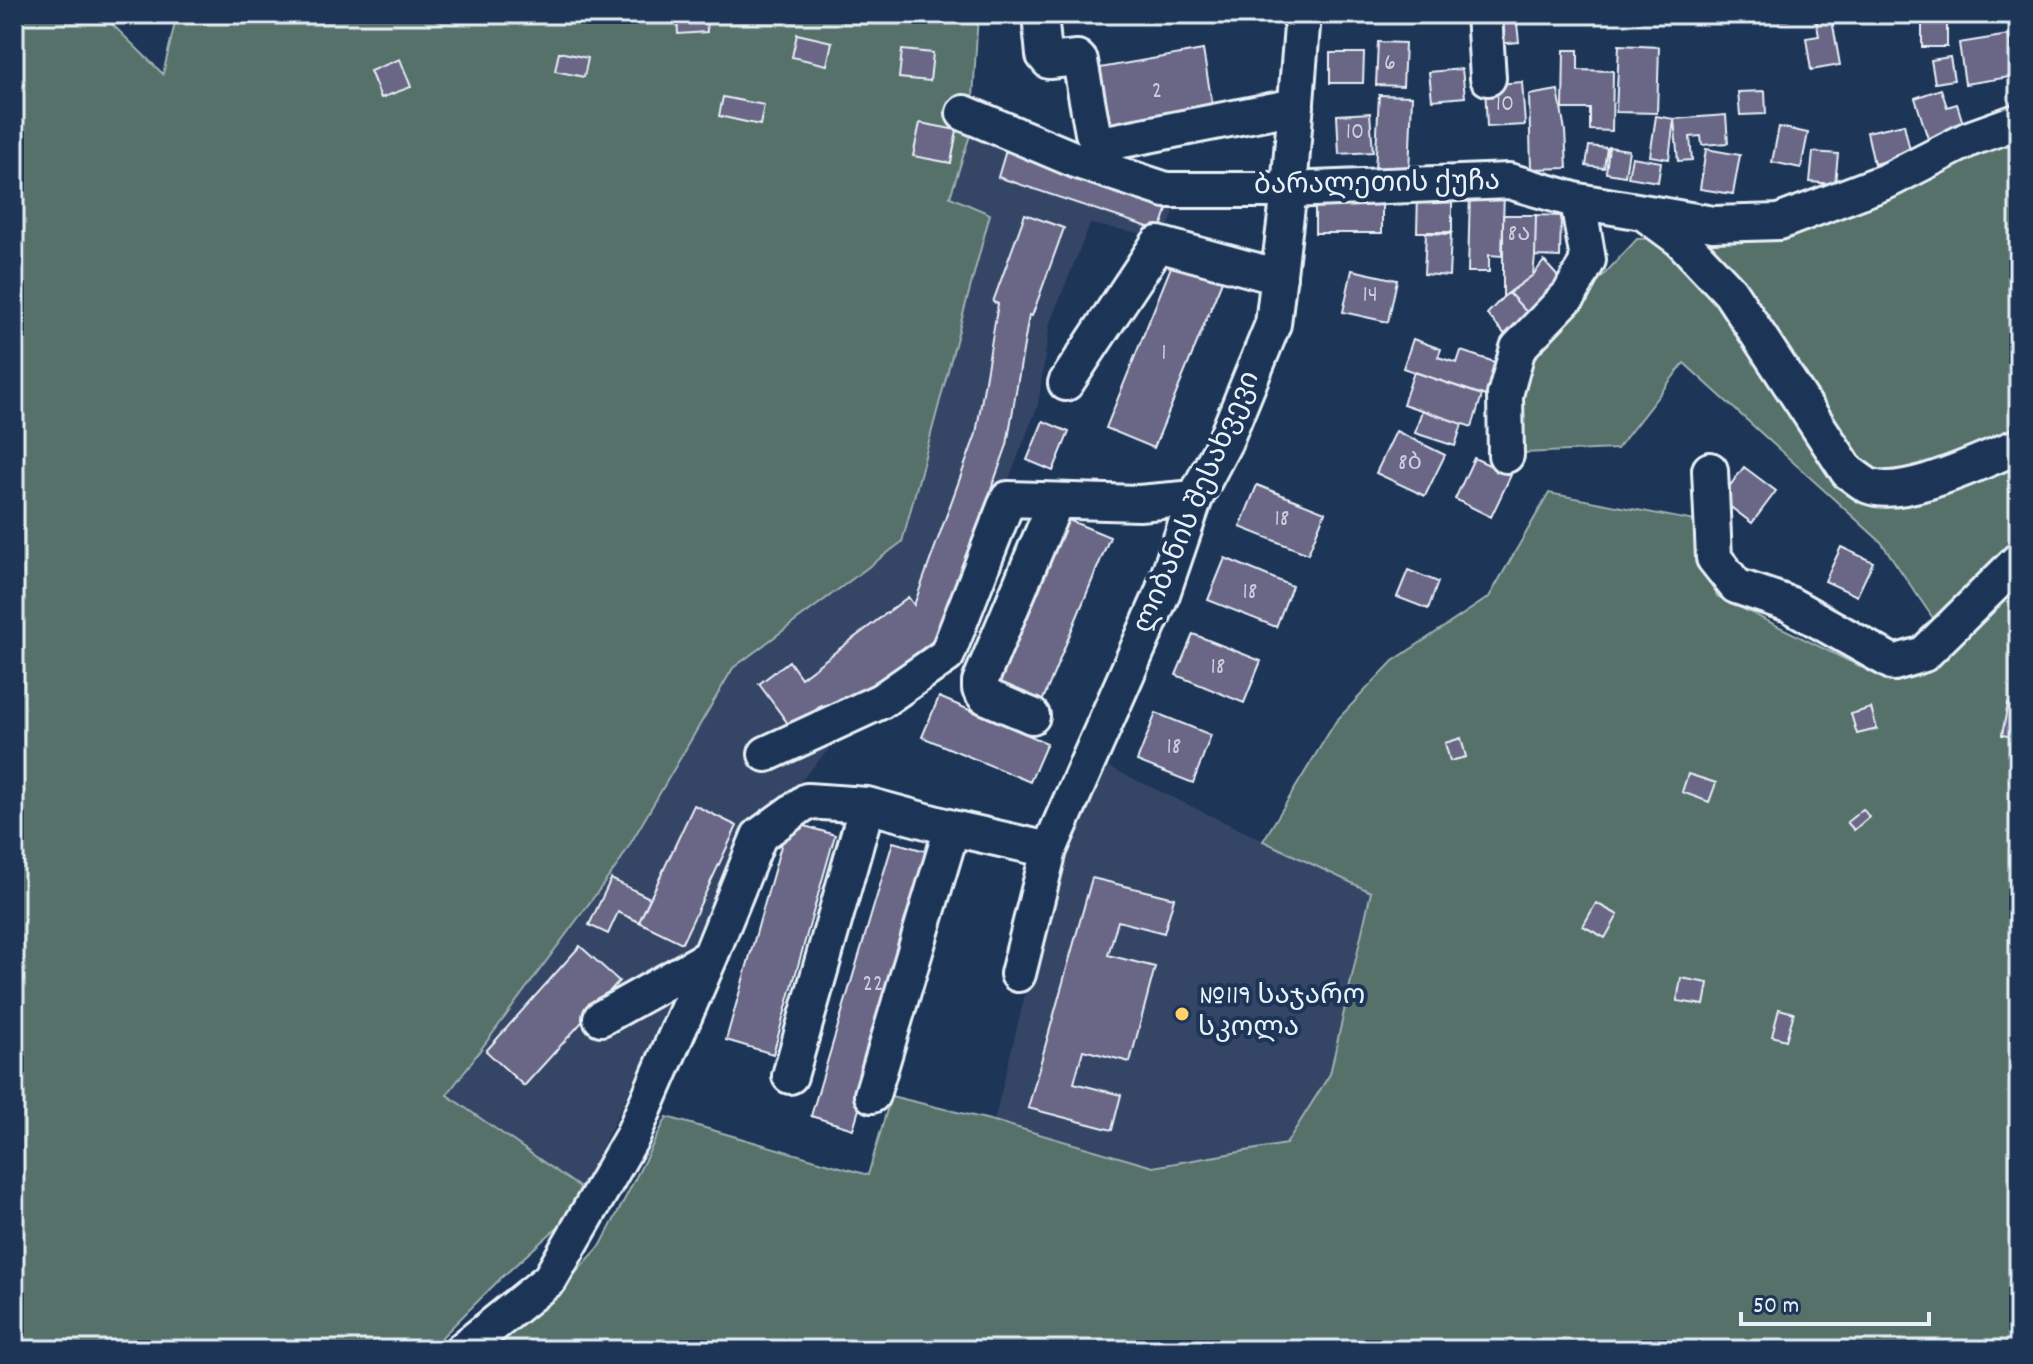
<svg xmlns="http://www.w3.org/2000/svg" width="2033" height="1364" font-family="Dekko,'Noto Sans Georgian',sans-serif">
  <rect width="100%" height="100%" fill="#1d3557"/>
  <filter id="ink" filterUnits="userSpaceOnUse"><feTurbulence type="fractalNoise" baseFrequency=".0125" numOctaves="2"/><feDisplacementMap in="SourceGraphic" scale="16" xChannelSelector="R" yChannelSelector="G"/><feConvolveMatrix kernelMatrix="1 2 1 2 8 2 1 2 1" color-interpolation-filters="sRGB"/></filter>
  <g filter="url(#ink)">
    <path fill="#344465" d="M971 132 1178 199 1165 238 1090 224 1050 323 1038 405 942 651 876 696 752 836 582 1189 447 1095 619 863 733 668 902 542 990 214 950 197Z
      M1107 766 1371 892 1330 1074 1286 1144 1153 1167 994 1121 1035 954 1067 847Z"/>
    <path fill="#576f6b" stroke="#a0b0b2" stroke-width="2" d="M14 14H89L109 21 163 74 177 14H978L971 132 950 197 990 214 902 542 733 668 619 863 447 1095 582 1189 562 1223 501 1278 429 1350H14Z
      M2019 135V1350H486L553 1298 601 1245 667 1117 868 1175 891 1096 994 1121 1153 1167 1286 1144 1330 1074 1371 892 1263 841 1336 721 1393 661 1489 597 1549 493 1695 521 1717 596 1877 675 1935 621 1881 542 1684 363 1617 449 1522 453 1517 402 1532 352 1637 239 1777 234 1879 204 1982 147Z"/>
    <path fill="#696686" stroke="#e8f1f8" stroke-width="2" d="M677 14H706L707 32 678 34Z
      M1516 14 1519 42 1496 44 1494 15Z
      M1765 14H1787L1788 20 1765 21Z
      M1831 14 1840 65 1811 70 1806 38 1819 36 1815 15Z
      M1922 14H1947V47H1922Z
      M797 34 832 42 827 65 792 57Z
      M2009 35 2016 76 1965 84 1959 43Z
      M1378 42 1405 43 1403 86 1376 85Z
      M1619 45 1659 47 1657 113 1616 112Z
      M902 50 933 53 930 81 899 78Z
      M1203 50 1214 116 1111 134 1100 68Z
      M1564 50H1578V70L1613 71 1612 131 1590 130V109H1563Z
      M559 52 588 58 584 77 555 71Z
      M1330 53H1364L1363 83H1330Z
      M1950 57 1954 80 1935 83 1931 60Z
      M400 59 411 87 381 98 370 71Z
      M1462 69 1465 97 1432 100 1429 72Z
      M1522 82 1525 125 1487 127 1485 85Z
      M1941 89 1947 107 1957 104 1966 133 1930 145 1915 98Z
      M1558 90 1565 131 1567 168 1531 169 1529 95Z
      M1765 91 1766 114 1740 115 1738 92Z
      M1379 95 1412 96 1409 173 1375 171Z
      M723 97 764 105 760 125 719 116Z
      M1370 113 1373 152 1339 154 1337 115Z
      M1726 115 1728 143 1702 145 1701 136 1690 137 1692 160 1678 161 1674 119Z
      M1656 116 1674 119 1669 159 1650 156Z
      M920 123 957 130 951 163 913 156Z
      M1904 124 1911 155 1874 164 1867 132Z
      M1779 127 1808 133 1801 168 1772 162Z
      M1589 146 1607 148 1604 168 1586 166Z
      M1007 147 1170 201 1160 231 998 177Z
      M1609 147 1629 150 1625 176 1606 173Z
      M1706 149 1740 155 1733 194 1700 189Z
      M1813 152 1838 154 1835 184 1810 182Z
      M1632 157 1661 162 1658 182 1628 177Z
      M1470 191 1504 192 1502 256 1489 255V272H1468Z
      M1315 193H1382V233H1315Z
      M1418 195H1452V232H1417Z
      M1025 214 1064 228 1032 316 1029 315 1007 445 938 637 831 717 822 705 792 729 759 684 789 661 801 678 908 597 914 605 976 434 998 304 993 302Z
      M1503 215H1536L1535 256 1533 275 1503 297Z
      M1536 215 1561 216 1560 257 1535 256Z
      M1426 233 1451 234 1449 276 1424 274Z
      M1544 261 1567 287 1533 319 1509 293 1533 275Z
      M1173 262 1222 281 1154 448 1106 428Z
      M1352 270 1397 280 1388 322 1343 312Z
      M1509 293 1533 319 1509 339 1487 314 1503 297Z
      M1413 339 1441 349 1438 357 1457 363 1461 351 1507 366 1495 399 1403 368Z
      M1414 372 1482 395 1472 427 1403 404Z
      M1422 410 1462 424 1455 446 1415 433Z
      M1043 421 1069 432 1053 471 1027 460Z
      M1396 431 1445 455 1425 496 1376 473Z
      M1474 458 1511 475 1491 517 1455 499Z
      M1744 467 1776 491 1752 523 1720 499Z
      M1257 485 1325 512 1308 554 1240 527Z
      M1066 519 1110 537 1040 707 996 688Z
      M1841 547 1873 562 1857 596 1825 581Z
      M1225 558 1292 586 1276 627 1208 600Z
      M1408 570 1438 582 1428 609 1397 597Z
      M1193 634 1261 661 1244 703 1176 675Z
      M939 697 1047 743 1030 782 922 737Z
      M2008 704 2019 707V738L2002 735Z
      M1871 708 1877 729 1857 734 1851 714Z
      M1156 713 1211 735 1193 783 1137 761Z
      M1461 738 1466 757 1450 761 1445 743Z
      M1688 774 1716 783 1709 802 1682 792Z
      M694 805 737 826 682 943 639 922Z
      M1863 809 1869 817 1854 830 1847 822Z
      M788 821 835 835 773 1054 726 1040Z
      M893 842 936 854 853 1129 811 1116Z
      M1092 878 1174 898 1164 933 1118 921 1108 955 1155 967 1130 1062 1083 1050 1074 1083 1121 1095 1112 1130 1028 1108Z
      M611 879 650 898 639 922 618 912 608 934 589 925Z
      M1596 903 1618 915 1605 938 1583 926Z
      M580 946 619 981 524 1086 486 1051Z
      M1681 978 1708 983 1704 1005 1677 1001Z
      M1779 1009 1794 1013 1786 1040 1772 1036Z"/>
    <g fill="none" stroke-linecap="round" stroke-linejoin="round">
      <defs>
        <path id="minor" d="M1040 14 1044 55 1049 61 1077 58 1080 61 1093 133C1098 141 1103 141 1112 142L1296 106
          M1484 14 1488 78
          M964 113 1078 161 1166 190H1289L1509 181 1578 201 1713 224 1779 222 1887 181 1969 139 2019 121
          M1647 215 1681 240 1730 292 1848 472C1855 476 1862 483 1869 486 1904 500 1984 459 2019 446
          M1066 383 1158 244 1279 277
          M1506 455 1505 395 1518 348 1570 294 1588 260 1578 201
          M1710 470 1714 558 1736 586 1789 604 1894 663 1924 654 2019 560
          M1032 716 985 696 980 689V682L1056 501
          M766 754 881 701 947 655 1008 499 1139 503 1195 498
          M1018 974 1049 850 1162 594 1195 498 1225 441 1273 324 1289 190 1303 14
          M601 1018 710 957
          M790 1076 867 805
          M872 1095 952 828
          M462 1350 550 1279 632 1137 710 957 759 836 807 801 867 805 952 828 1049 850"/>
      </defs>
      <use href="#minor" stroke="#e8f1f8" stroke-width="40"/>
      <use href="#minor" stroke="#1d3557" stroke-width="34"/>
    </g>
  </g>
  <circle fill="#ffd166" stroke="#1d3557" stroke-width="3" cx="1182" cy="1014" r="8"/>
  <g text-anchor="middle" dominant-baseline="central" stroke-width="8" stroke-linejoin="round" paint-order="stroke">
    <g font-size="24" fill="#c8cedc">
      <text x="1390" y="64">6</text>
      <text x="1157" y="92">2</text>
      <text x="1505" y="105">10</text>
      <text x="1355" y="133">10</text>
      <text x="1519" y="235">8ა</text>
      <text x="1370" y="296">14</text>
      <text x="1164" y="354">1</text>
      <text x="1410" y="464">8ბ</text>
      <text x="1282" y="520">18</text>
      <text x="1250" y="593">18</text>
      <text x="1218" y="668">18</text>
      <text x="1174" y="748">18</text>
      <text x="873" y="985">22</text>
    </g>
    <g font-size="28" fill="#e8f1f8" stroke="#1d3557">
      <text transform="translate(1377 186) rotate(-1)">ბარალეთის ქუჩა</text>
      <text transform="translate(1199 503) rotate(-67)">ლიბანის შესახვევი</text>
    </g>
    <g font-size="28" fill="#e8f1f8" stroke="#1d3557" text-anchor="start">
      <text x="1198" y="998">№119 საჯარო<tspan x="1198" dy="32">სკოლა</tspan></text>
    </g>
  </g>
  <rect width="2033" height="1364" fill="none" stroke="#1d3557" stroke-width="48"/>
  <rect x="24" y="24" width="1985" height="1316" fill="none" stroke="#e8f1f8" stroke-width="3" filter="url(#ink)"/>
  <path d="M1741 1312v12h188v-12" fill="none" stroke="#e8f1f8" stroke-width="4"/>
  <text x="1753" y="1312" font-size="24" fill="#e8f1f8" stroke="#1d3557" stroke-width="6" paint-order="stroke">50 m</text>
</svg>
